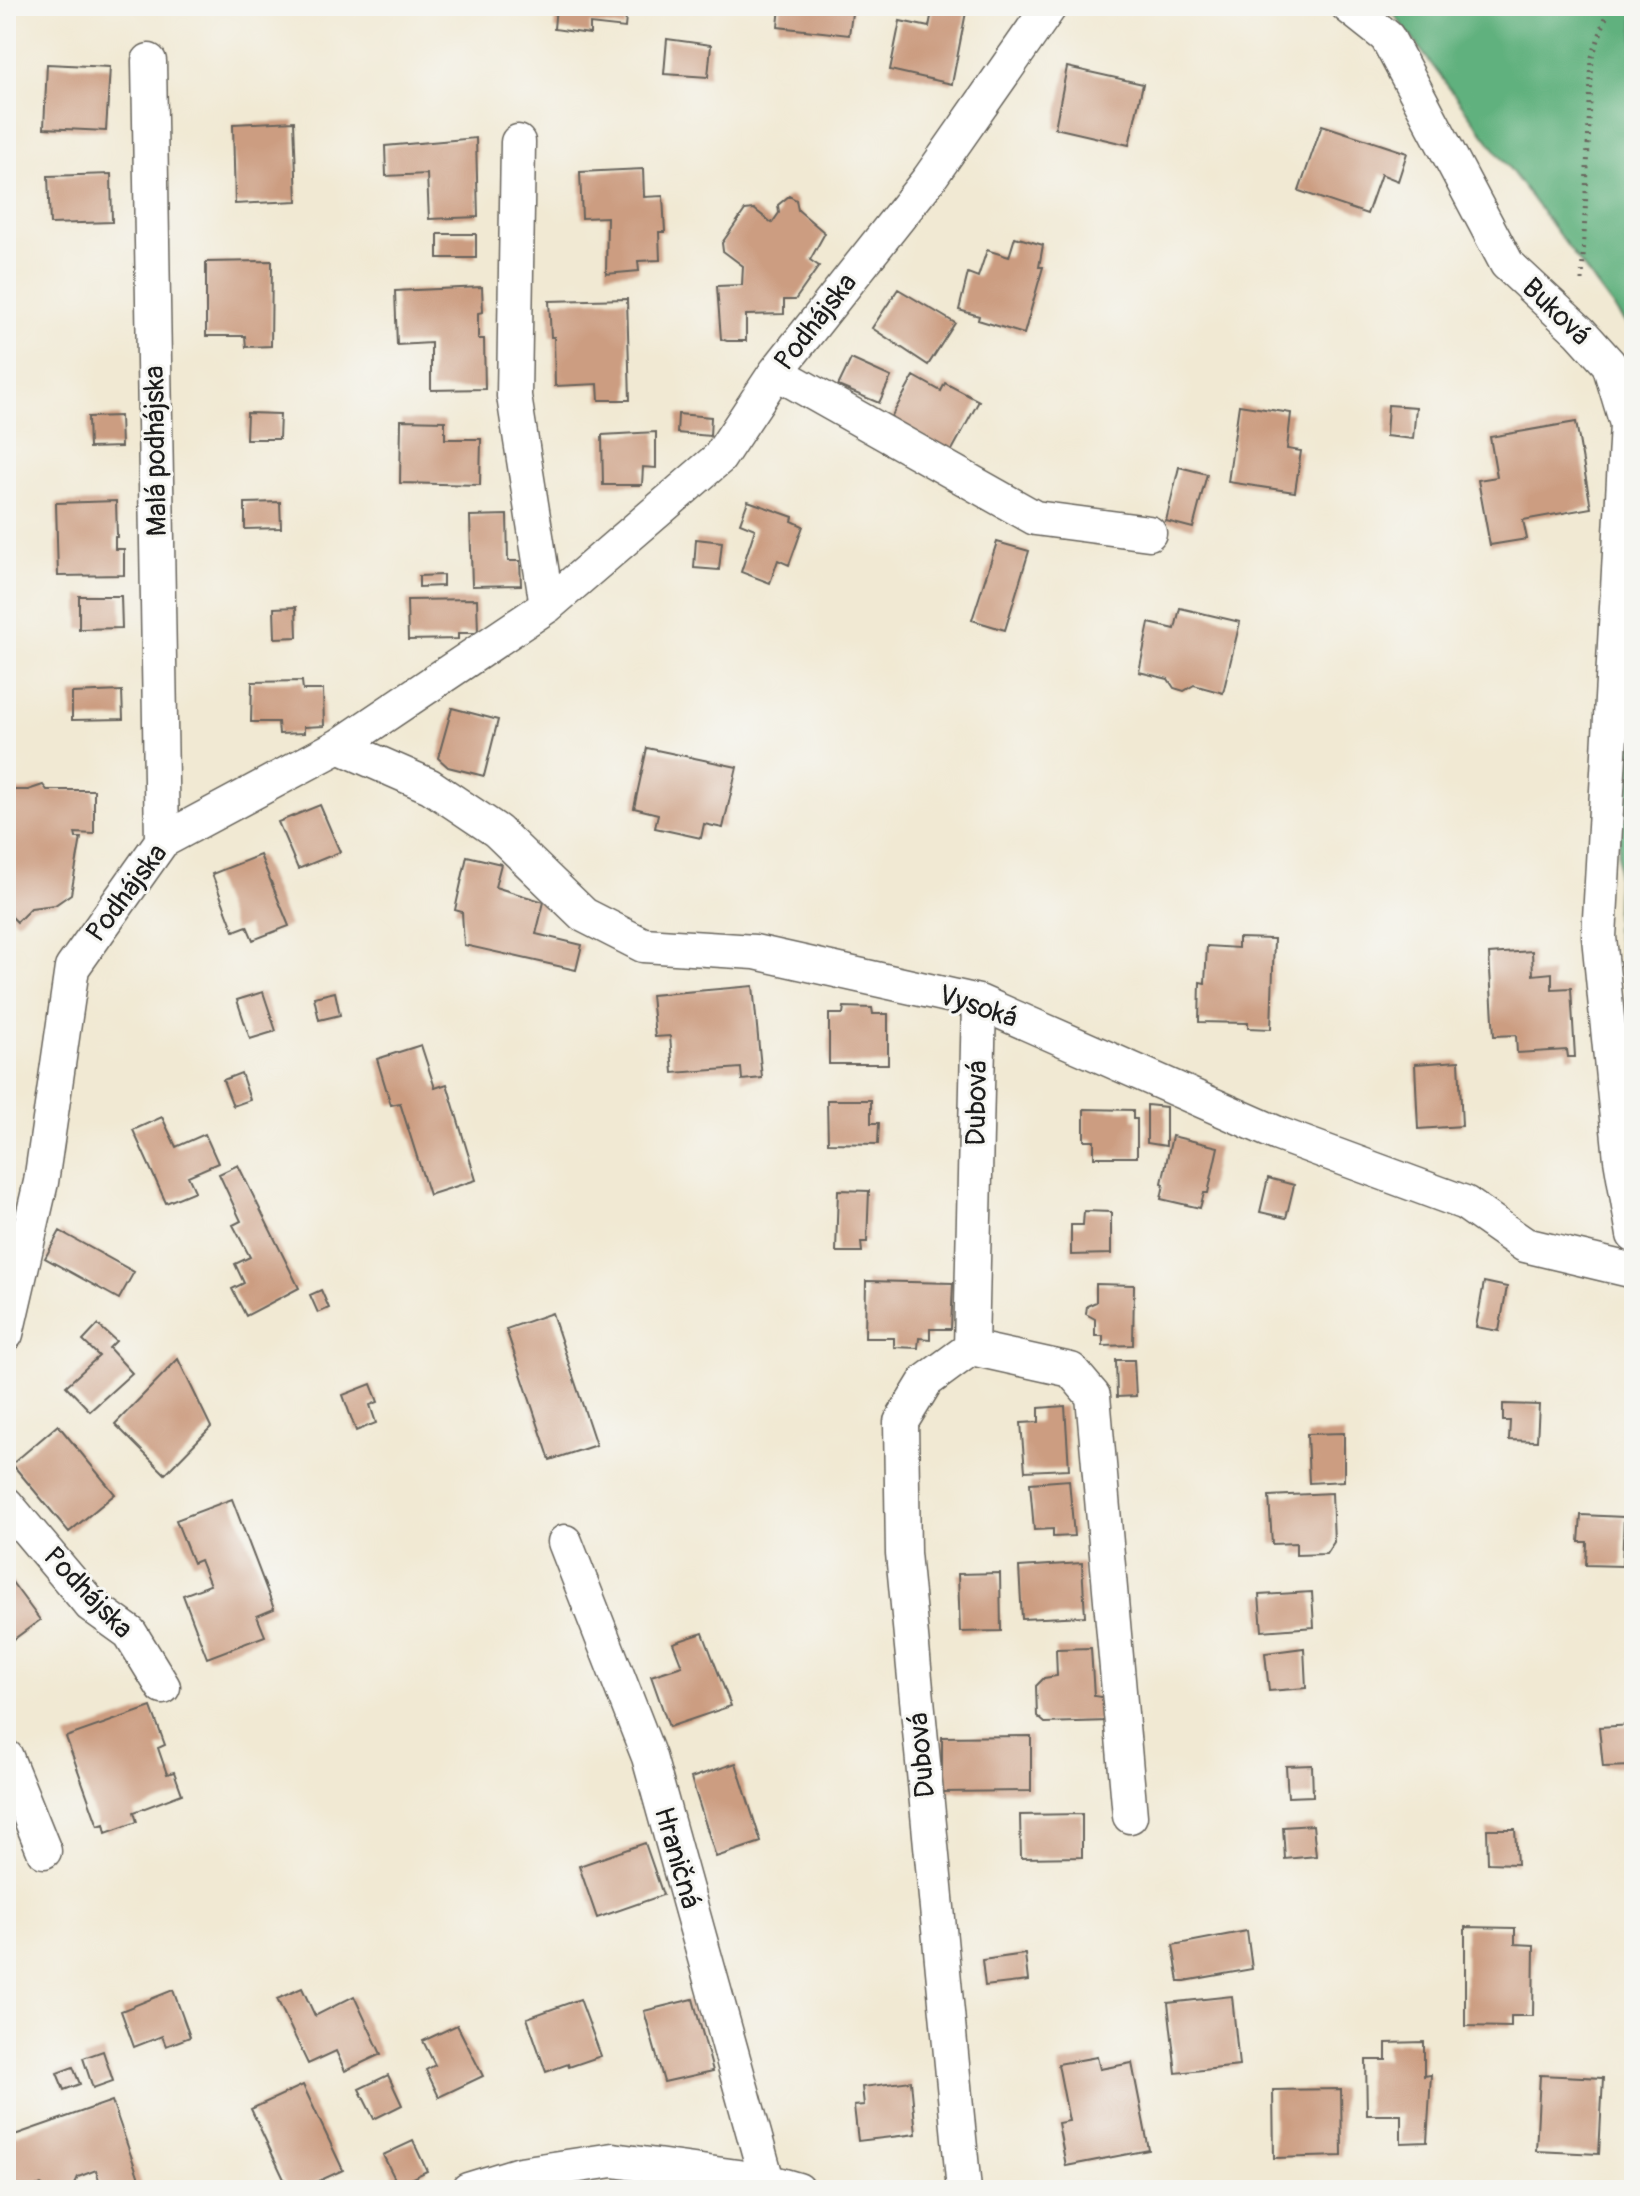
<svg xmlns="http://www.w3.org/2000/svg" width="1640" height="2196" font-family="Pangolin,sans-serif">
  <rect width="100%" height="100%" fill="#f6f6f2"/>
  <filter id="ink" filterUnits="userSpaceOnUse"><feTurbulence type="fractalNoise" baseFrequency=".0125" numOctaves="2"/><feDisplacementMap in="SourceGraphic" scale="16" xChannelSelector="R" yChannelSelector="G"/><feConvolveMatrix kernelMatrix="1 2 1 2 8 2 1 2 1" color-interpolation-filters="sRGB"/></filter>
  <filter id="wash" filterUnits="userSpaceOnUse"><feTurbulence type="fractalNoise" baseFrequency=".006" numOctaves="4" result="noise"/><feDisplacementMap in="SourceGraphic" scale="32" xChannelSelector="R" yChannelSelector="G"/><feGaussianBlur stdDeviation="1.8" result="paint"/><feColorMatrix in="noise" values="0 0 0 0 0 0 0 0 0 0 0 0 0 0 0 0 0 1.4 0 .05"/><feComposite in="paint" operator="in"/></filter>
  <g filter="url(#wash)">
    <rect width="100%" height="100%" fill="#f1e9d3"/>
    <path fill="#60b17e" stroke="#3e664d" stroke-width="2" d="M1388 6H1634V335Z
      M1634 536V1182L1623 1085 1631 1008 1615 928Z"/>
    <g id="blocks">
      <path fill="#cc9d81" d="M556 6H627L625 28 590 24V34L554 29Z
        M780 6H853L849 35 778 27Z
        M933 6 967 7 952 84 890 70 900 21 929 27Z
        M667 39 711 45 708 77 664 74Z
        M47 64 110 67 106 131 44 128Z
        M1067 67 1143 84 1129 145 1055 128Z
        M294 121 297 201 235 204 233 124Z
        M1322 125 1407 153 1398 181 1381 174 1367 214 1299 191Z
        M476 138 478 217 429 219 427 174 386 176 385 146Z
        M643 169 644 197 663 196 665 232H659L660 260 638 261 639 271 606 274 607 217 582 218 580 172Z
        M111 174 112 222 50 224 48 176Z
        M789 196 796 200 798 210 825 233 810 260 819 266 795 300H784V314L746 315V341H727L721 339 717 286 742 285 743 266 723 251 722 243 745 210 754 209 772 223 779 213 778 205Z
        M438 234H476V258H438Z
        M1015 237 1043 245 1039 267H1043L1024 334 978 320 979 316 959 310 968 273 978 277 987 250 1009 257Z
        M272 261 271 346 246 347 245 336H206V262Z
        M482 287 483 312 478 313V339H484L485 389 431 390V343L397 345 395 291Z
        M898 289 955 323 928 365 872 328Z
        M627 299 630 400H599L598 384 555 386 554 337H551L549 301Z
        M851 359 891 377 879 403 838 386Z
        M914 376 941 391 945 383 979 401 951 452 890 419Z
        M1239 405 1291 413 1287 449 1301 451 1295 492 1228 482Z
        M1388 405 1416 407 1413 439 1386 436Z
        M247 413 280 414 279 439H246Z
        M678 414 711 417 710 436 677 433Z
        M120 416 121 447 89 448 88 417Z
        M401 420 445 421V439H481L480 485 400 483Z
        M1576 422 1591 508 1523 520 1527 539 1490 545 1478 480 1497 477 1490 437Z
        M656 432V468L643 467 642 485H603L602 435Z
        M1179 467 1207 474 1193 528 1166 521Z
        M116 501 117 537H115V549H124V575L58 576 56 503Z
        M748 501 793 517 792 521 803 526 789 565 778 560 770 583 741 572 755 529 740 523Z
        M280 502 281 528 245 529V503Z
        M507 515 508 561H520L521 585 472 586 470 516Z
        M696 539 722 542 719 570 694 568Z
        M997 542 1029 551 1005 630 972 620Z
        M443 575V586L419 587V576Z
        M79 596H121L122 628 79 629Z
        M477 599 478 633H458V639L408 640 407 600Z
        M296 607 297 637 275 638 274 608Z
        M1180 608 1240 622 1223 693 1194 685 1184 691 1174 688 1168 679 1139 672 1149 623 1175 629Z
        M302 681 303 690H323L324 726 304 727V733L279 734 278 722H251L252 682Z
        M122 691 123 719 72 720V693Z
        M452 708 498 720 484 776 448 767 438 758Z
        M647 748 737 767 723 828 704 824 701 838 655 828 658 814 634 808Z
        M43 785 47 790H94V834L75 833 76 838H81L71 894 55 905 31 908 17 922 6 911V871L13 864V834L6 829V790H28Z
        M320 805 340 852 298 869 278 822Z
        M260 855 289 926 253 940 247 926 234 931 212 874Z
        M467 856 501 864 495 887 544 902 536 934 582 945 576 970 464 945 462 912 455 910Z
        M1238 938 1274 939 1271 1029 1248 1028V1023L1199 1022 1200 982 1205 983 1207 946 1238 948Z
        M1532 951 1533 975 1552 973V989L1571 988 1575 1057H1568L1567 1050 1517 1053 1516 1035 1494 1036 1489 954Z
        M753 986 762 1078 742 1080 741 1068 673 1073 670 1036 655 1037 651 995Z
        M263 992 276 1031 250 1039 237 1000Z
        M335 992 340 1015 319 1020 314 997Z
        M844 1007 872 1008 873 1014H888V1064H829V1014H843Z
        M421 1045 435 1088 447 1084 476 1180 429 1195 400 1103 391 1105 377 1059Z
        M1459 1061 1462 1126 1418 1129 1415 1064Z
        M241 1073 250 1100 233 1106 223 1080Z
        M827 1100H871V1123H879L878 1144 828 1143Z
        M1147 1105 1166 1107V1146L1147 1143Z
        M1084 1109 1133 1110V1119H1137V1157H1094V1140H1084Z
        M162 1117 176 1147 205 1134 218 1163 188 1176 195 1191 166 1203 133 1130Z
        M1172 1136 1218 1147 1208 1193H1204L1200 1208 1161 1199 1164 1184 1162 1183Z
        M238 1165 299 1288 246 1316 232 1289 244 1283 235 1264 250 1257 233 1225 241 1221 219 1174Z
        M1268 1178 1294 1185 1286 1218 1260 1212Z
        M838 1190 869 1191 867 1242H861L862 1252H836Z
        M1084 1211 1111 1212V1254L1071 1255V1225H1083Z
        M60 1231 134 1272 119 1299 45 1258Z
        M866 1281 953 1283 951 1329H930V1339L919 1338 918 1348 894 1347V1338H865Z
        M1484 1282 1507 1287 1499 1331 1476 1327Z
        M1096 1284 1134 1285 1133 1345 1103 1346V1336H1095V1319L1086 1314 1087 1306 1096 1302Z
        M321 1290 329 1308 318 1313 310 1295Z
        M552 1313 596 1445 550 1460 506 1329Z
        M98 1325 116 1341 109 1348 132 1373 90 1411 66 1386 99 1356 83 1341Z
        M178 1359 211 1427 165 1474 115 1424Z
        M1116 1360H1134L1136 1396 1117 1397Z
        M1634 1360V1383L1626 1380Z
        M371 1384 378 1402 370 1405 376 1423 356 1431 343 1395Z
        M1503 1404 1539 1405 1537 1441 1509 1440 1510 1421H1503Z
        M1065 1406 1069 1469 1025 1471 1021 1423 1039 1422V1408Z
        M58 1425 115 1494 69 1532 12 1464Z
        M1344 1433V1481L1309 1483 1307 1434Z
        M1069 1480 1074 1536 1053 1537V1529L1034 1530 1030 1483Z
        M1332 1493 1334 1542 1326 1554 1296 1555V1543L1272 1544 1269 1496Z
        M232 1499 274 1609 257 1616 265 1636 207 1658 183 1595 210 1585 200 1560 193 1563 176 1520Z
        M1581 1515 1624 1517 1622 1566 1586 1565 1587 1542H1579Z
        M1082 1563 1085 1616 1022 1619 1019 1567Z
        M1000 1573 1001 1631 960 1632 958 1574Z
        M6 1574 40 1620 6 1645Z
        M1312 1592 1314 1627 1262 1631 1259 1595Z
        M703 1633 731 1706 669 1727 651 1676 682 1666 673 1643Z
        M1091 1648 1094 1696 1107 1698 1108 1721 1045 1723 1037 1716 1036 1686 1044 1678 1057 1676 1056 1649Z
        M1304 1648 1306 1688 1269 1691 1265 1653Z
        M151 1707 165 1745 158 1748 167 1774 174 1772 182 1794 134 1812 137 1822 106 1833 104 1824 98 1826 66 1737Z
        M1634 1725V1766L1603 1767 1599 1727Z
        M1031 1736V1791L942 1792V1737Z
        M736 1763 761 1842 716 1857 691 1778Z
        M1312 1765 1313 1796 1288 1797 1286 1766Z
        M1082 1814V1857L1021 1858 1020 1815Z
        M1313 1825 1316 1856 1285 1859 1283 1827Z
        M1487 1829H1515L1517 1864 1488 1863Z
        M645 1843 663 1895 597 1918 579 1866Z
        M1465 1927 1515 1928V1944L1534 1945 1533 2016H1511V2027L1465 2026Z
        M1247 1931 1252 1969 1179 1982 1173 1945Z
        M1025 1954 1028 1981 985 1986 982 1960Z
        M302 1988 315 2016 354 1996 381 2054 345 2071 336 2051 308 2064 277 1999Z
        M173 1990 190 2037 166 2046 162 2036 134 2047 121 2011Z
        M1232 1996 1239 2066 1176 2073 1168 2003Z
        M580 1999 601 2056 569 2067 568 2064 546 2072 527 2018Z
        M693 1999 713 2071 664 2082 644 2011Z
        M457 2025 483 2076 439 2097 426 2070 435 2065 423 2041Z
        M1424 2042V2076L1431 2075 1427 2142 1401 2143V2115H1367L1366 2060H1386V2043Z
        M103 2051 113 2081 93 2088 83 2058Z
        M1097 2057 1100 2069 1132 2063 1149 2150 1066 2166 1058 2123 1069 2121 1058 2064Z
        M73 2067 80 2084 64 2090 57 2073Z
        M388 2075 402 2105 374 2119 359 2089Z
        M1540 2075 1603 2078 1599 2154 1536 2151Z
        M911 2081 916 2134 858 2141 854 2106 864 2105 862 2087Z
        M303 2085 343 2170 299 2190H289L251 2109Z
        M1341 2089 1342 2156 1274 2158 1273 2090Z
        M112 2101 143 2190H102L96 2170 78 2177 72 2190H48L41 2185 27 2190H11L6 2176V2138Z
        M413 2141 427 2171 398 2185 383 2155Z"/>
    </g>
  </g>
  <g filter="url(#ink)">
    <use href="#blocks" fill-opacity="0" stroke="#67645c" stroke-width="2"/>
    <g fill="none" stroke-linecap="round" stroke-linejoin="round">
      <defs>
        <path id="minor" d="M1348 6 1387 37 1507 264 1580 332 1609 364 1627 424 1599 937 1621 1159 1634 1235
          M149 61 162 841
          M518 142 514 396 547 606
          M776 372 1035 518 1149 533
          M339 746 430 786 497 831 584 915 643 945 755 952 979 1002 1278 1134 1465 1203 1525 1245 1634 1271
          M6 1334 41 1182 72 968 162 841 339 746 547 606 719 458 776 372 929 179 1050 6
          M971 1348 1071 1370 1093 1396 1130 1816
          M6 1504 91 1605 130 1633 163 1687
          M565 1542 649 1757 767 2181
          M6 1757 44 1851
          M468 2190 520 2174 613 2160 767 2181 798 2190
          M964 2190 903 1553 901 1422 926 1381 971 1348 979 1002"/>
      </defs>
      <use href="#minor" stroke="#67645c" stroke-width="37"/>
      <path stroke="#67645c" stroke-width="5" stroke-dasharray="2 6" stroke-linecap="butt" d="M1582 281 1592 57 1610 6"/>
      <use href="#minor" stroke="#fff" stroke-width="34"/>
    </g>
  </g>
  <g text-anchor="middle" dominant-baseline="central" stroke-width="6" stroke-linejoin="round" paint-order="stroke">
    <g font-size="28" fill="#1c1c1c" stroke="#f6f6f2">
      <text transform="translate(1556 312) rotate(44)">Buková</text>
      <text transform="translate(816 322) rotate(-52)">Podhájska</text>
      <text transform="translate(156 451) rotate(-91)">Malá podhájska</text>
      <text transform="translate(127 893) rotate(-53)">Podhájska</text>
      <text transform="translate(978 1007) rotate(18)">Vysoká</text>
      <text transform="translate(977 1103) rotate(-89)">Dubová</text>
      <text transform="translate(88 1593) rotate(46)">Podhájska</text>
      <text transform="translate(922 1755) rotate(-95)">Dubová</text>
      <text transform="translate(677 1858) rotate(74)">Hraničná</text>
    </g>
  </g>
  <rect width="1640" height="2196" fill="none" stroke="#f6f6f2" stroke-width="32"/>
</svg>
